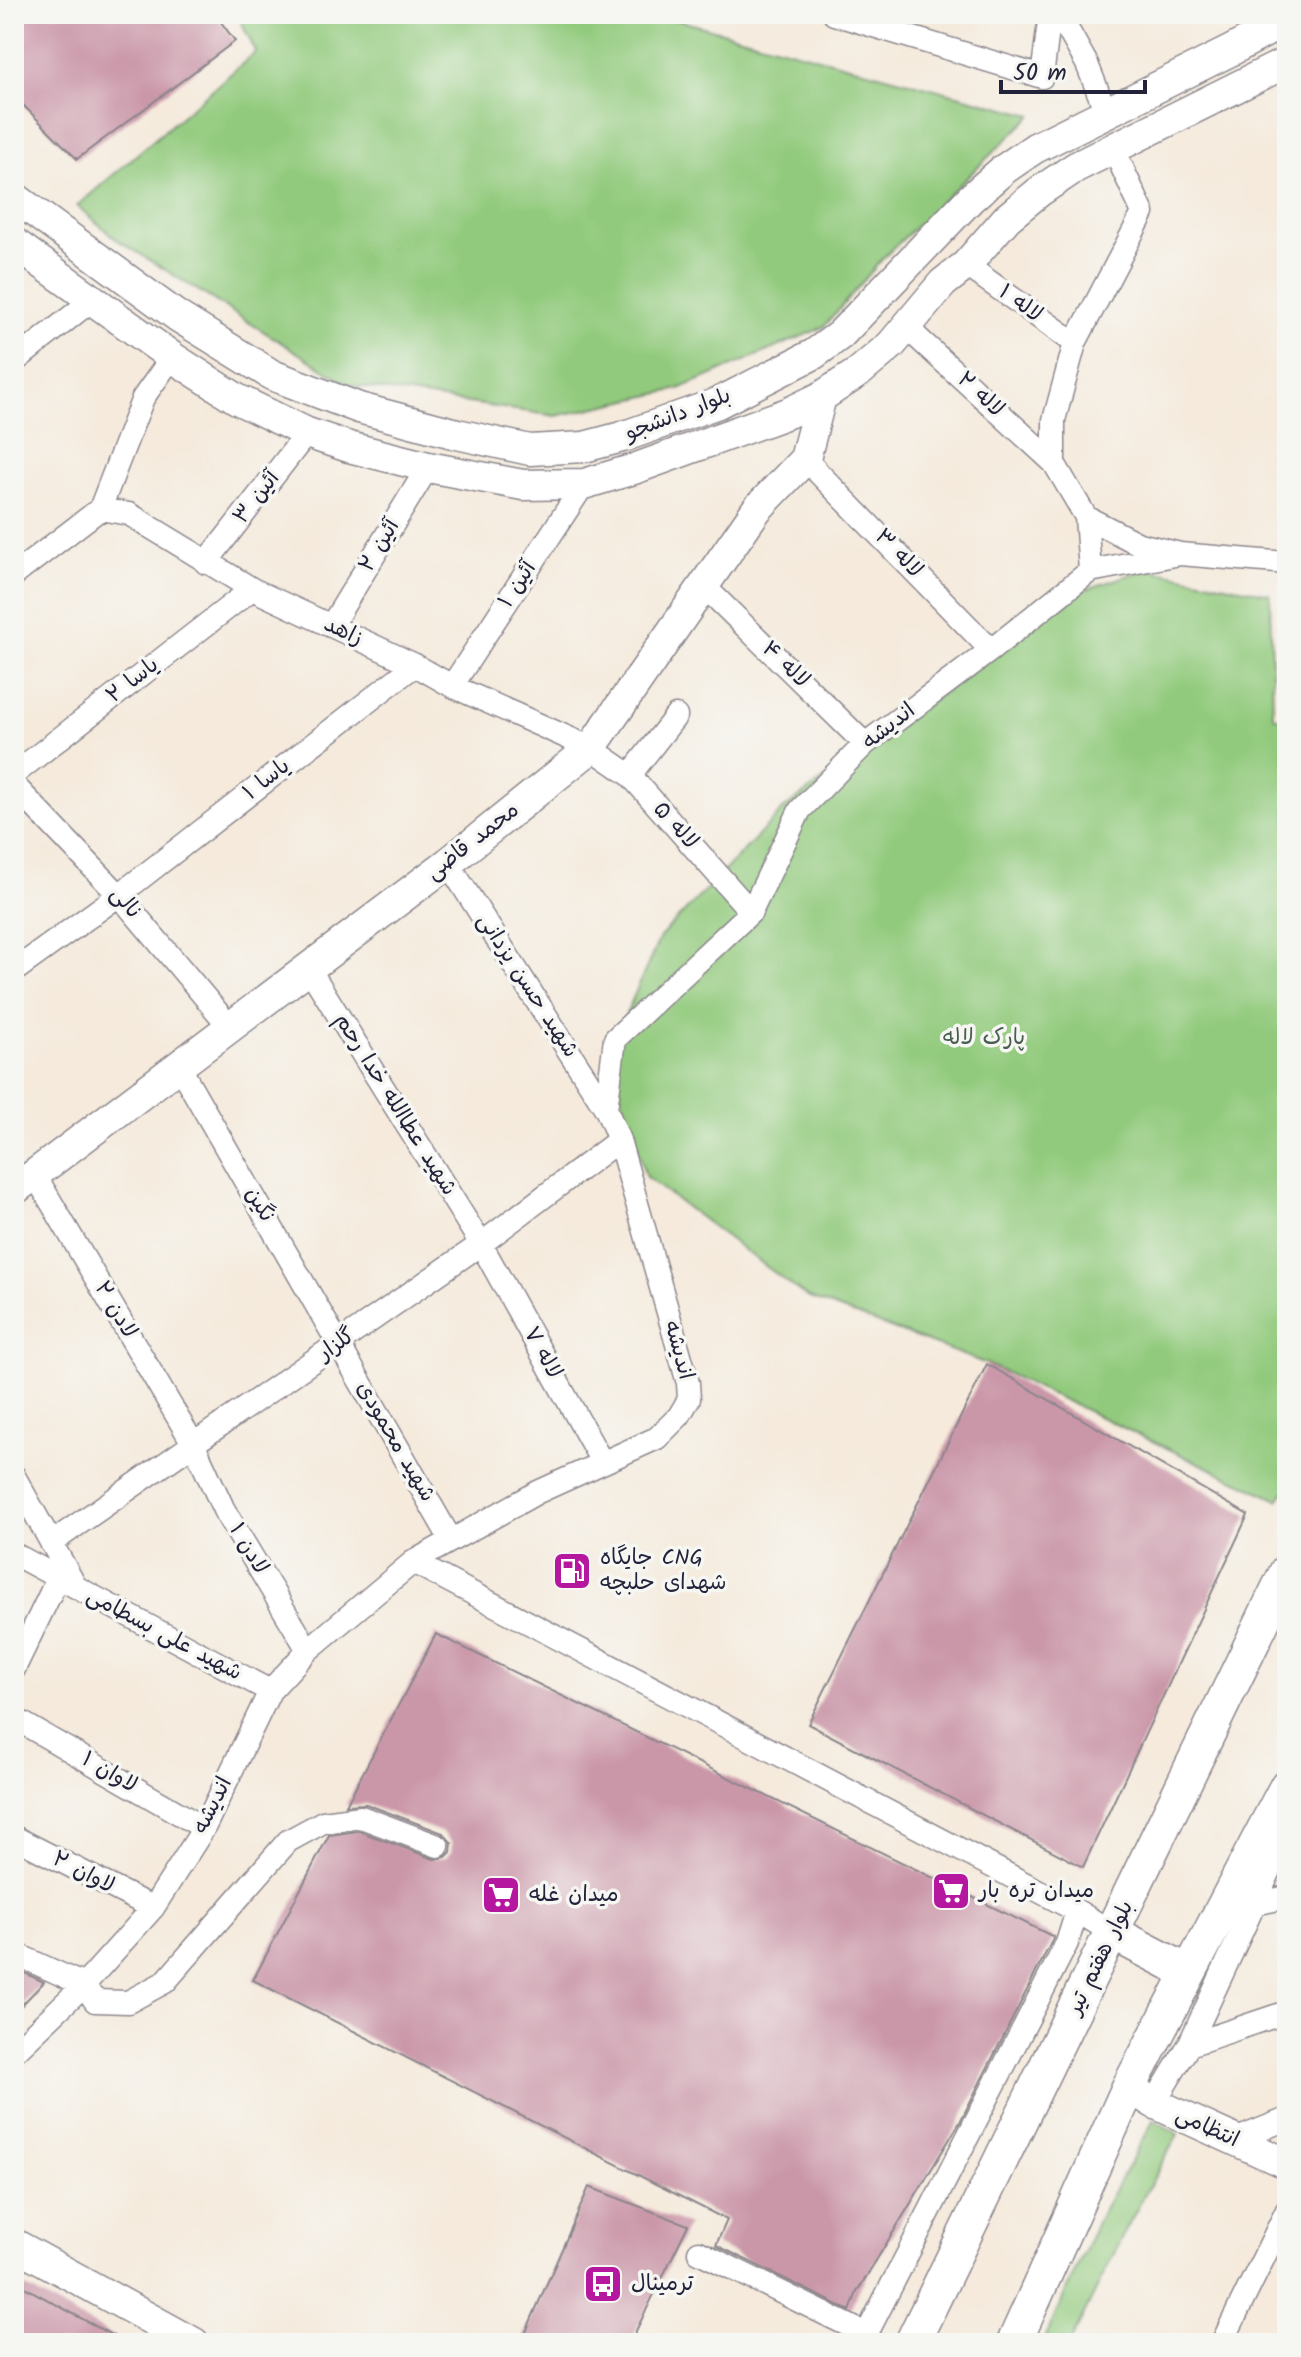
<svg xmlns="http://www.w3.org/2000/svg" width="1301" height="2357" font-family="Kalam,'Playpen Sans Arabic',sans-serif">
  <rect width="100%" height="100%" fill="#f6f6f2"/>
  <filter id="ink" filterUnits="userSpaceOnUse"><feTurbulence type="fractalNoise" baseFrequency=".0125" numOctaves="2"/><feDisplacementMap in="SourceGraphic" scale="16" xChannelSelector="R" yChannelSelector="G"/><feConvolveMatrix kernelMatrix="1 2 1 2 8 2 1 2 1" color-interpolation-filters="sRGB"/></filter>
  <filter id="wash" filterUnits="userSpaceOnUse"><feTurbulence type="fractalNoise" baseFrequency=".006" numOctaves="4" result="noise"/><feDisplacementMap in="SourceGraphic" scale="32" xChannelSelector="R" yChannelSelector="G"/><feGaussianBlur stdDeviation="1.8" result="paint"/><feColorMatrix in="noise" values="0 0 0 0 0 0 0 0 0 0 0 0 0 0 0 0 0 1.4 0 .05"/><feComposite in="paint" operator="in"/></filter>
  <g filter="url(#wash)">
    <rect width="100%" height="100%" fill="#f5eadc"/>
    <path fill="#92ca7d" stroke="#5a765c" stroke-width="2" d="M237 14H655L1032 115 883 258 824 327 679 389 556 416 349 385 116 239 77 206 256 52Z
      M1147 569 1270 594 1273 716 1287 721V1488L1278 1500 987 1364 807 1297 646 1177 621 1094 615 1039 660 937 785 808 1084 590Z
      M1154 2120 1178 2134 1127 2227 1070 2343H1043L1099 2218Z"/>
    <g id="blocks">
      <path fill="#ca97a9" d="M14 14H215L235 41 77 159 14 96Z
        M987 1364 1248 1515 1083 1867 808 1724Z
        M436 1634 1054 1937 960 2122 857 2292 850 2311 716 2245 727 2220 253 1980 329 1835 359 1831 434 1859 446 1857 451 1852 452 1843 443 1833 366 1804 346 1805Z
        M14 1968 44 1982 14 2013Z
        M589 2187 688 2225 630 2343H521Z
        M14 2281 126 2343H14Z"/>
    </g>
  </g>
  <g filter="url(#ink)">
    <use href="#blocks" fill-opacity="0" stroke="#8c868c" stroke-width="2"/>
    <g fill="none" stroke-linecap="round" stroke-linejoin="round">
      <defs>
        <path id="street" d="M834 14 1042 77 1050 14
          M1059 14 1087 64 1106 112
          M966 265 1075 343
          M906 327 1054 463
          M14 362 92 300
          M805 459 991 650
          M100 509 129 514 252 589 415 665 452 686 591 748 630 775 751 912
          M100 509 143 398 172 357
          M1086 517 1054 463V420L1075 343 1143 213 1114 150
          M1086 517 1139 544 1180 554 1090 571Z
          M1180 554 1287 563
          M206 563 307 433
          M14 575 100 509
          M705 587 865 744
          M331 626 428 467
          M452 686 584 484
          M14 774 252 589
          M630 775 676 716
          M14 785 119 895 230 1027
          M448 863 606 1109
          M308 967 481 1244 602 1462
          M14 971 119 895 415 665
          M179 1066 451 1540
          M35 1175 194 1445 224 1510 308 1650
          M14 1476 76 1587
          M51 1543 481 1244 619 1140
          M14 1554 270 1691
          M413 1562 1077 1911 1113 1933
          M14 1669 58 1578
          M14 1718 204 1828
          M14 1837 153 1908
          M1255 1904 1287 1897
          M14 1953 84 1985 95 2001 128 2002 165 1982 288 1841 323 1822 361 1817 438 1846
          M1189 2045 1287 2012
          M14 2052 84 1985 153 1908 204 1828 270 1691 308 1650 413 1562 538 1492 657 1438 679 1416 689 1399 688 1383 619 1140 606 1109 615 1039 751 912 800 810 865 744 991 650 1090 571
          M1154 2103 1189 2045 1287 1834
          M1232 2141 1287 2119
          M699 2252 866 2334
          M862 2343 1067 1943 1077 1911
          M1222 2343 1287 2210"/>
        <path id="secondary" d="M14 197 177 316 272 375 359 408 457 434 530 450 584 447 622 437 718 403 814 354 840 335 971 198 1003 170 1035 148 1232 50 1287 20
          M14 243 172 357 237 399 307 433 349 447 428 467 523 485 584 484 634 469 788 413 821 397 859 372 891 345 943 283 966 265 1007 218 1040 191 1076 167 1287 62
          M14 1190 448 863 591 748 757 509 805 459 821 397
          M1129 2087 1154 2103 1287 2164
          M14 2244 194 2343"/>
        <path id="primary" d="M1113 1933 1188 1972
          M912 2343 1287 1571
          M1014 2343 1129 2087 1287 1786"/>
      </defs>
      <use href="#street" stroke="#8c868c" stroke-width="25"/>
      <use href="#secondary" stroke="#8c868c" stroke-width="33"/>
      <use href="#primary" stroke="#8c868c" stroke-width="37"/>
      <use href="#street" stroke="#fff" stroke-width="22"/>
      <use href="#secondary" stroke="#fff" stroke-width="30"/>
      <use href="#primary" stroke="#fff" stroke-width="34"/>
    </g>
  </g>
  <defs>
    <symbol id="fuel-square" viewBox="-11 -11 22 22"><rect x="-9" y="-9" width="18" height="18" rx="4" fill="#b5179e" stroke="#f6f6f2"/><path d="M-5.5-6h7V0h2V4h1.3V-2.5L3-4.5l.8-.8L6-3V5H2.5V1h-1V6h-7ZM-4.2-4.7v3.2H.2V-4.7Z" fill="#fff"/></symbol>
    <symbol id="supermarket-square" viewBox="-11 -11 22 22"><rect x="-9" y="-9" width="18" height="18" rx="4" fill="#b5179e" stroke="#f6f6f2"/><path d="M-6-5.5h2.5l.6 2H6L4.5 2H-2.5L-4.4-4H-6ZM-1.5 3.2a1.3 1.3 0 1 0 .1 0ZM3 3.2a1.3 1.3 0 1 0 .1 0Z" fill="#fff"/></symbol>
    <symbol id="bus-square" viewBox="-11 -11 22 22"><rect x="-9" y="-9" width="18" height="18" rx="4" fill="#b5179e" stroke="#f6f6f2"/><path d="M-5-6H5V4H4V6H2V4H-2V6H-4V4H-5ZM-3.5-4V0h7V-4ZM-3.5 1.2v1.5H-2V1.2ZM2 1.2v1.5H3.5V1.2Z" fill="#fff"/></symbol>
  </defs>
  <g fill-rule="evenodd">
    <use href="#fuel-square" x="550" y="1549" width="44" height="44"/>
    <use href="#supermarket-square" x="929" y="1869" width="44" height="44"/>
    <use href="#supermarket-square" x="479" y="1873" width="44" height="44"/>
    <use href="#bus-square" x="581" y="2262" width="44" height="44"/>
  </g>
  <g text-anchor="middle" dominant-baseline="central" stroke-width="7" stroke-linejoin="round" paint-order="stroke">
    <g font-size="22" fill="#22223b" stroke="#f6f6f2">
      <text transform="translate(1020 304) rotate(36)">لاله ۱</text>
      <text transform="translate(980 395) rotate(43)">لاله ۲</text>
      <text transform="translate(678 415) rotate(-21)">بلوار دانشجو</text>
      <text transform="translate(257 498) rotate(-52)">آئین ۳</text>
      <text transform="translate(380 546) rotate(-59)">آئین ۲</text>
      <text transform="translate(898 554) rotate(46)">لاله ۳</text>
      <text transform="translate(518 585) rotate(-57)">آئین ۱</text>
      <text transform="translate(343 632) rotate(25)">زاهد</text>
      <text transform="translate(785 665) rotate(44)">لاله ۴</text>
      <text transform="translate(133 681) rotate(-38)">یاسا ۲</text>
      <text transform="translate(889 727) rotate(-38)">اندیشه</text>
      <text transform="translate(267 780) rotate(-38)">یاسا ۱</text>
      <text transform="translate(675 826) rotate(48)">لاله ۵</text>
      <text transform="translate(473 842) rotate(-38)">محمد قاضی</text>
      <text transform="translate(125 903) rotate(49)">نالی</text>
      <text transform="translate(527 986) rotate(57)">شهید حسن یزدانی</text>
      <text transform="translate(395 1105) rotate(58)">شهید عطاالله خدا رحم</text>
      <text transform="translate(259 1205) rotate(60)">نگین</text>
      <text transform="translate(115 1310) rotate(59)">لادن ۲</text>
      <text transform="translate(337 1345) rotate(-35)">گلزار</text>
      <text transform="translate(678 1350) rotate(75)">اندیشه</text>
      <text transform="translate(542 1353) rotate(61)">لاله ۷</text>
      <text transform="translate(395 1442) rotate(60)">شهید محمودی</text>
      <text transform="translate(248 1549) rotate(59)">لادن ۱</text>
      <text transform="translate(164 1635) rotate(28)">شهید علی بسطامی</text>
      <text transform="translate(109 1773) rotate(30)">لاوان ۱</text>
      <text transform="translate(213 1806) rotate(-63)">اندیشه</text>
      <text transform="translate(83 1873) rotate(27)">لاوان ۲</text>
      <text transform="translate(1101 1958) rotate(-64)">بلوار هفتم تیر</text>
      <text transform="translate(1207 2128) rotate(25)">انتظامی</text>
    </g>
    <g font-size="22" fill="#495d52" stroke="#f6f6f2">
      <text x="984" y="1038">پارک لاله</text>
    </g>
    <g font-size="22" fill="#22223b" stroke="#f6f6f2" text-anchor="start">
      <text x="600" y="1558">جایگاه CNG<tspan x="600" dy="25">شهدای حلبچه</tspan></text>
      <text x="979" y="1891">میدان تره بار</text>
      <text x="529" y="1895">میدان غله</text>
      <text x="631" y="2284">ترمینال</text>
    </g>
  </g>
  <rect width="1301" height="2357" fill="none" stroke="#f6f6f2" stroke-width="48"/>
  <path d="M1001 80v12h144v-12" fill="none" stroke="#22223b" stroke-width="4"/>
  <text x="1013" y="80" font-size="24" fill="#22223b" stroke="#f6f6f2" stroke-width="6" paint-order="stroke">50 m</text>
</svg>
